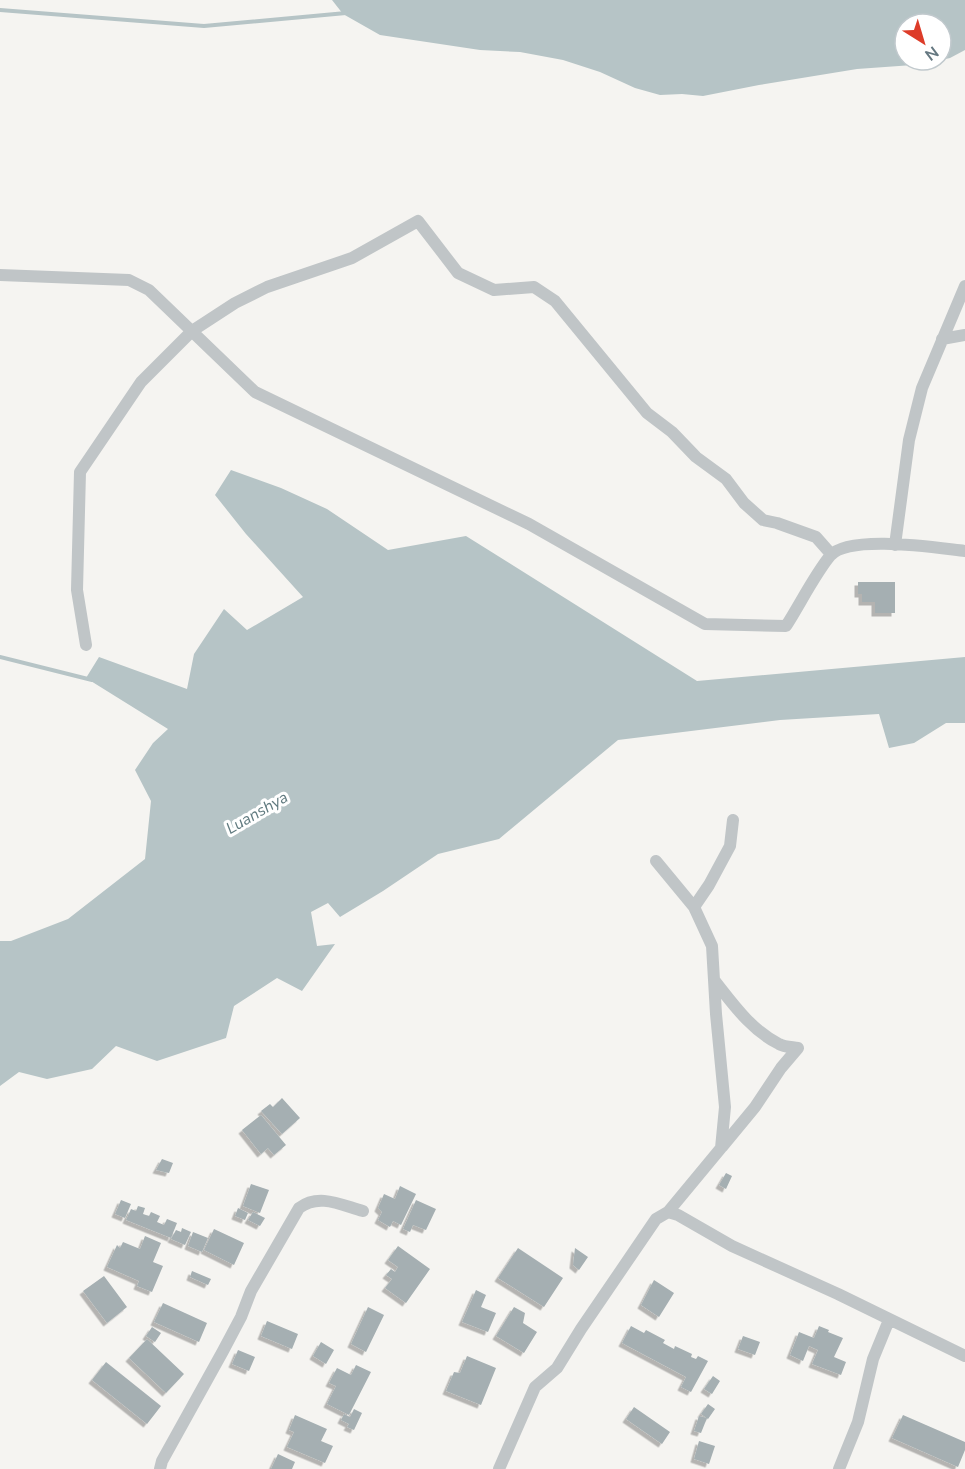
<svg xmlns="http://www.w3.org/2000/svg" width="965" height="1469" font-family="'Nunito Sans',sans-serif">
  <defs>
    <filter id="shadow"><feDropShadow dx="-3.5" dy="3.5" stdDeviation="0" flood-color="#0004"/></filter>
  </defs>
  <rect width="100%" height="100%" fill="#f5f4f1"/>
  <path fill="#b6c4c6" d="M332 0H965V50L950 58 941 60V24H905V60H940L913 65 857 69 759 85 703 96 682 94 660 95 635 88 600 72 563 60 520 52 480 50 380 35 343 14Z
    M231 470 281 488 327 509 388 550 466 536 697 681 965 657V723H946L914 743 889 748 879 714 780 720 618 740 499 839 438 854 383 891 340 917 328 903 311 912 317 946 335 944 302 991 277 978 234 1006 226 1038 157 1061 116 1046 92 1069 47 1079 19 1072 0 1086V941H11L68 919 145 859 151 801 135 770 153 743 168 729 86 678 99 657 187 689 194 654 224 609 247 630 303 597 246 534 215 495Z"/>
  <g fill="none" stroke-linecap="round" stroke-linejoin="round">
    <path stroke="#b6c4c6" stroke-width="4" d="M0 10 204 26 346 13
      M0 657 92 680"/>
  </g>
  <path fill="#a5afb2" filter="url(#shadow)" d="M858 582H895V613H875V602H862V594H858Z
    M282 1098 300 1118 282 1134 261 1111 270 1104 273 1107Z
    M261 1115 286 1145 274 1155 268 1148 261 1154 242 1130Z
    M162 1159 173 1163 169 1173 156 1170Z
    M726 1173 732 1176 726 1189 719 1185Z
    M251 1184 269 1190 260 1213 243 1206Z
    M400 1186 416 1194 401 1225 393 1221 390 1227 378 1220 382 1212 378 1208 384 1194 395 1199Z
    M121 1200 131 1204 125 1218 115 1214Z
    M416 1200 436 1209 426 1230 413 1225 410 1232 403 1229Z
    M138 1206 145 1208 143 1214 149 1216 151 1212 160 1216 157 1222 164 1225 167 1219 177 1223 171 1238 126 1220 131 1209 136 1211Z
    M238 1208 248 1213 245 1220 235 1216Z
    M253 1212 265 1218 260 1226 248 1220Z
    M182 1228 191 1232 185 1245 171 1239 176 1230 181 1232Z
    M214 1229 244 1243 234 1265 204 1250Z
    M193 1232 208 1238 202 1252 188 1246Z
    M145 1236 161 1243 153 1262 163 1266 152 1292 137 1286 139 1281 107 1267 117 1245 120 1248 123 1242 140 1249Z
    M398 1246 430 1269 406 1303 385 1288 392 1279 386 1275 391 1269 395 1272 398 1267 388 1260Z
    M518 1248 563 1278 544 1307 498 1278Z
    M575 1248 588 1257 579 1270 573 1265Z
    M192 1271 211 1279 208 1285 190 1277Z
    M104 1276 127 1307 107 1323 83 1291Z
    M654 1280 674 1293 659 1317 641 1305Z
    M476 1290 486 1295 481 1307 496 1313 488 1332 462 1322Z
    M163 1303 207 1323 199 1342 154 1322Z
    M368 1307 384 1315 366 1352 351 1344Z
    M514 1307 525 1313 523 1323 537 1332 524 1353 496 1336Z
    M267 1321 298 1334 292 1349 261 1336Z
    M631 1326 644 1333 646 1330 665 1340 663 1343 674 1349 675 1346 692 1354 691 1357 696 1359 698 1356 708 1361 691 1392 681 1387 686 1377 622 1343Z
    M819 1326 829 1330 828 1332 843 1338 834 1357 846 1362 841 1375 812 1364 818 1350 809 1346 803 1361 790 1355 799 1332 814 1338Z
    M152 1327 161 1333 155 1342 146 1336Z
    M743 1336 760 1342 755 1355 738 1349Z
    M147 1339 184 1374 166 1393 129 1358Z
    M321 1342 334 1350 326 1364 313 1356Z
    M238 1350 255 1357 249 1371 232 1364Z
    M467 1356 496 1368 481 1405 446 1391 454 1372 460 1373Z
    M106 1362 161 1406 147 1424 92 1380Z
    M356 1365 371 1372 349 1415 327 1404 336 1386 329 1383 337 1368 351 1375Z
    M713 1376 720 1381 712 1394 704 1389Z
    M708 1404 715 1409 708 1419 701 1414Z
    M634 1407 670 1432 662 1444 626 1419Z
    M354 1409 362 1413 354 1430 347 1427 349 1424 341 1420 344 1414 350 1417Z
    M295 1415 327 1429 321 1441 333 1446 325 1463 287 1447 294 1432 289 1430Z
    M903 1415 965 1442V1450L958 1467 892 1438Z
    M699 1416 707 1418 701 1433 694 1431Z
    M699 1441 715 1446 709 1464 694 1459Z
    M278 1454 295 1462 292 1469H271Z"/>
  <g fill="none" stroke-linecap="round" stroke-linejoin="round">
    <path stroke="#c0c5c7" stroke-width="12" d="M0 275 129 280 149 290 255 392 529 524 705 624 786 626C799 606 815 574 830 556 849 534 937 548 965 551
      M942 339 965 335
      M895 545 909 440 922 388 965 286
      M86 645 77 590 80 472 141 382 192 331 235 303 267 287 352 258 418 221 458 273 494 290 534 287 555 301 647 413 672 432 696 457 726 479 744 503 763 520 777 523 816 537 831 554
      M656 861 694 907 712 946 716 1014 725 1107 721 1148 668 1212
      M694 907 709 885 730 846 733 820
      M714 980C733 1004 751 1030 779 1044 784 1047 792 1047 798 1048L781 1068 755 1107 722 1147
      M160 1469 162 1461 223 1351 241 1317 251 1291 299 1208C319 1193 341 1205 363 1211
      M499 1469 535 1387 557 1368 581 1329 656 1219 668 1212 678 1215 732 1246 838 1294 965 1356
      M839 1469 858 1422 873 1359 889 1320"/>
  </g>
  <g text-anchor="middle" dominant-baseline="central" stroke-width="6" stroke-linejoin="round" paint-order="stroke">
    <g font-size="16" font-style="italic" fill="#607a7f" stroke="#fff">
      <text transform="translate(257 813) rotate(-30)">Luanshya</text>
    </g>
  </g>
  <g transform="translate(923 42) rotate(143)"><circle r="28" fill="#ffffff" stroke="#c1c9cd" stroke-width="1.5"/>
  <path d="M0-4.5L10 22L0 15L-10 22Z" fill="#dd3c29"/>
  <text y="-9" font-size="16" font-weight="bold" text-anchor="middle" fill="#657881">N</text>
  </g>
</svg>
